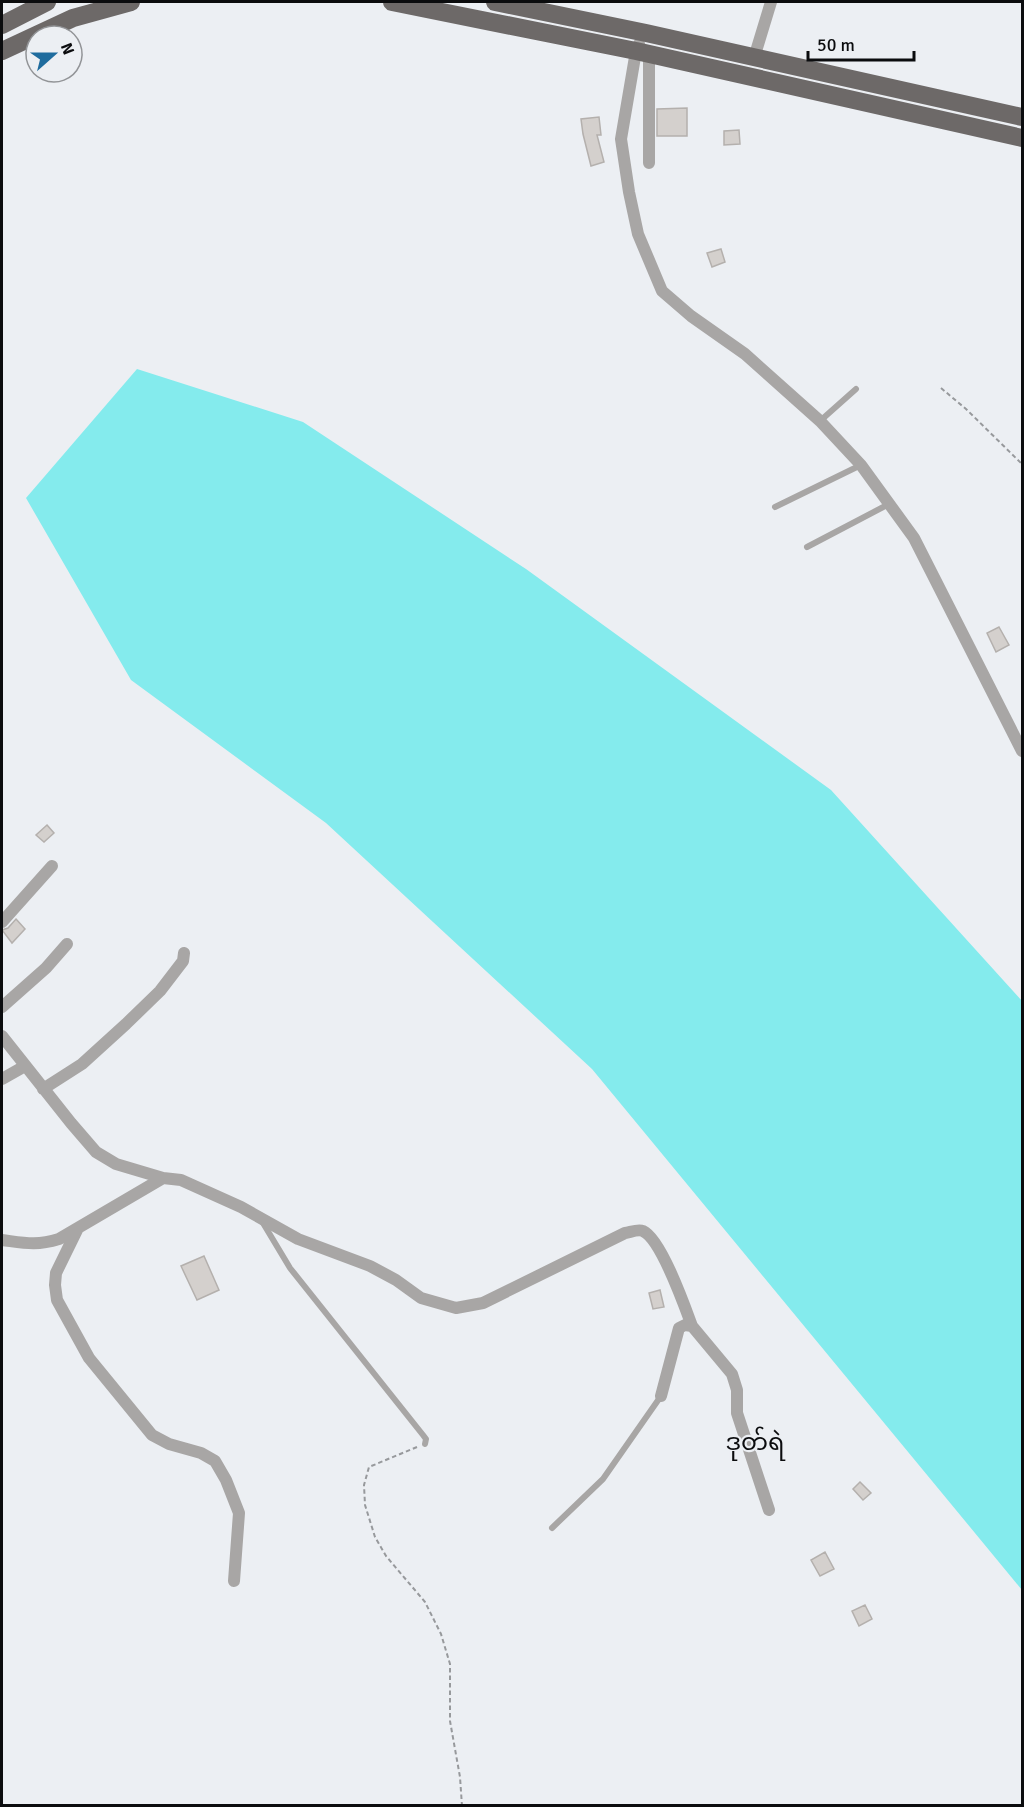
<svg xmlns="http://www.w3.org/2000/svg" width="1024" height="1807" font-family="Signika,'Noto Sans Myanmar',sans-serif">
  <rect width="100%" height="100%" fill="#eceff3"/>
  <path fill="#84ebed" d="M137 369 303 422 526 569 831 790 1022 1001V1590L592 1069 326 823 131 680 26 498Z"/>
  <path fill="#d4d0cd" stroke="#b4b0ad" stroke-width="1.5" d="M687 108V136H657V109Z
    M599 117 601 135H597L604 162 591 166 583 134 581 119Z
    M739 130 740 144 724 145V131Z
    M721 249 725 262 712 267 707 253Z
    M999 627 1009 645 996 652 987 633Z
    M47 825 54 833 44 842 36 835Z
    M16 919 25 929 12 943 2 930 8 928Z
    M204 1256 219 1290 197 1300 181 1266Z
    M660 1290 664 1307 653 1309 649 1293Z
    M860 1482 871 1493 863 1500 853 1489Z
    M825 1552 834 1569 820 1576 811 1560Z
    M865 1605 872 1619 859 1626 852 1611Z"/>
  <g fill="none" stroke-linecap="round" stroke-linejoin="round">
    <path stroke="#97999c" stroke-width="2" stroke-dasharray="4.5 3" stroke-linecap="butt" d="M941 388 966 409 1022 464
      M417 1447 369 1467 364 1485 365 1505 375 1537 386 1556 425 1602 441 1634 450 1664V1721L460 1777 462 1806"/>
    <path stroke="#a8a6a5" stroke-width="6" d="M820 421 856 389
      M775 507 861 465
      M807 547 889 504
      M263 1223 290 1268 423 1435 426 1439 425 1444
      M552 1528 603 1479 661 1396"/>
    <path stroke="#a8a6a5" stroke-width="12" d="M639 44 636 51 621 139 629 192 638 234 662 291 691 316 745 354 820 421 861 465 914 538 1022 751
      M754 58 771 2
      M649 163V55
      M2 922 52 866
      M2 1007 46 968 67 944
      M2 1036 71 1123 96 1152 116 1164 163 1178 181 1180 241 1207 298 1239 370 1266 396 1280 421 1298 456 1308 483 1303 625 1233C631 1232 638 1229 643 1231 661 1239 685 1307 692 1326L685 1325 679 1328 661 1396
      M2 1079 25 1066
      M43 1089 82 1064 126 1024 160 991 183 961 184 953
      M77 1230 56 1273 55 1285 57 1300 89 1358 152 1435 169 1444 201 1453 215 1461 226 1480 239 1513 234 1581
      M2 1240C25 1243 36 1246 59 1239L163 1178
      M692 1326 732 1374 737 1390V1413L769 1510"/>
    <path stroke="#6d6968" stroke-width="18" d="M392 2 636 51 1022 138
      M495 2 646 33 1022 117
      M2 25 47 2
      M2 51 73 18 131 2"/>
  </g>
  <g text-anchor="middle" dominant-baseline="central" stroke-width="4.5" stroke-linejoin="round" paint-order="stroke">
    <g font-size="24" fill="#0b0c0e" stroke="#eceff3">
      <text x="755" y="1442">ဒုတ်ရဲ</text>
    </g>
  </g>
  <rect width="1024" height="1807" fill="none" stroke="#0b0c0e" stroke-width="6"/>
  <g transform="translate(54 54) rotate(69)"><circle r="28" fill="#eceff3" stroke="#929497" stroke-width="1.5"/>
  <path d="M0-4.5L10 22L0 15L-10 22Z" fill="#1f6c9e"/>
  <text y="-9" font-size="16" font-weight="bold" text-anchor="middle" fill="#0b0c0e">N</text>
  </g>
  <path d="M808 51v9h106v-9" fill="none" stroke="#0b0c0e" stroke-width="3"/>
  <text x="817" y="51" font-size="18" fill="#0b0c0e" stroke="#eceff3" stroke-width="4.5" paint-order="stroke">50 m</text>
</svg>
